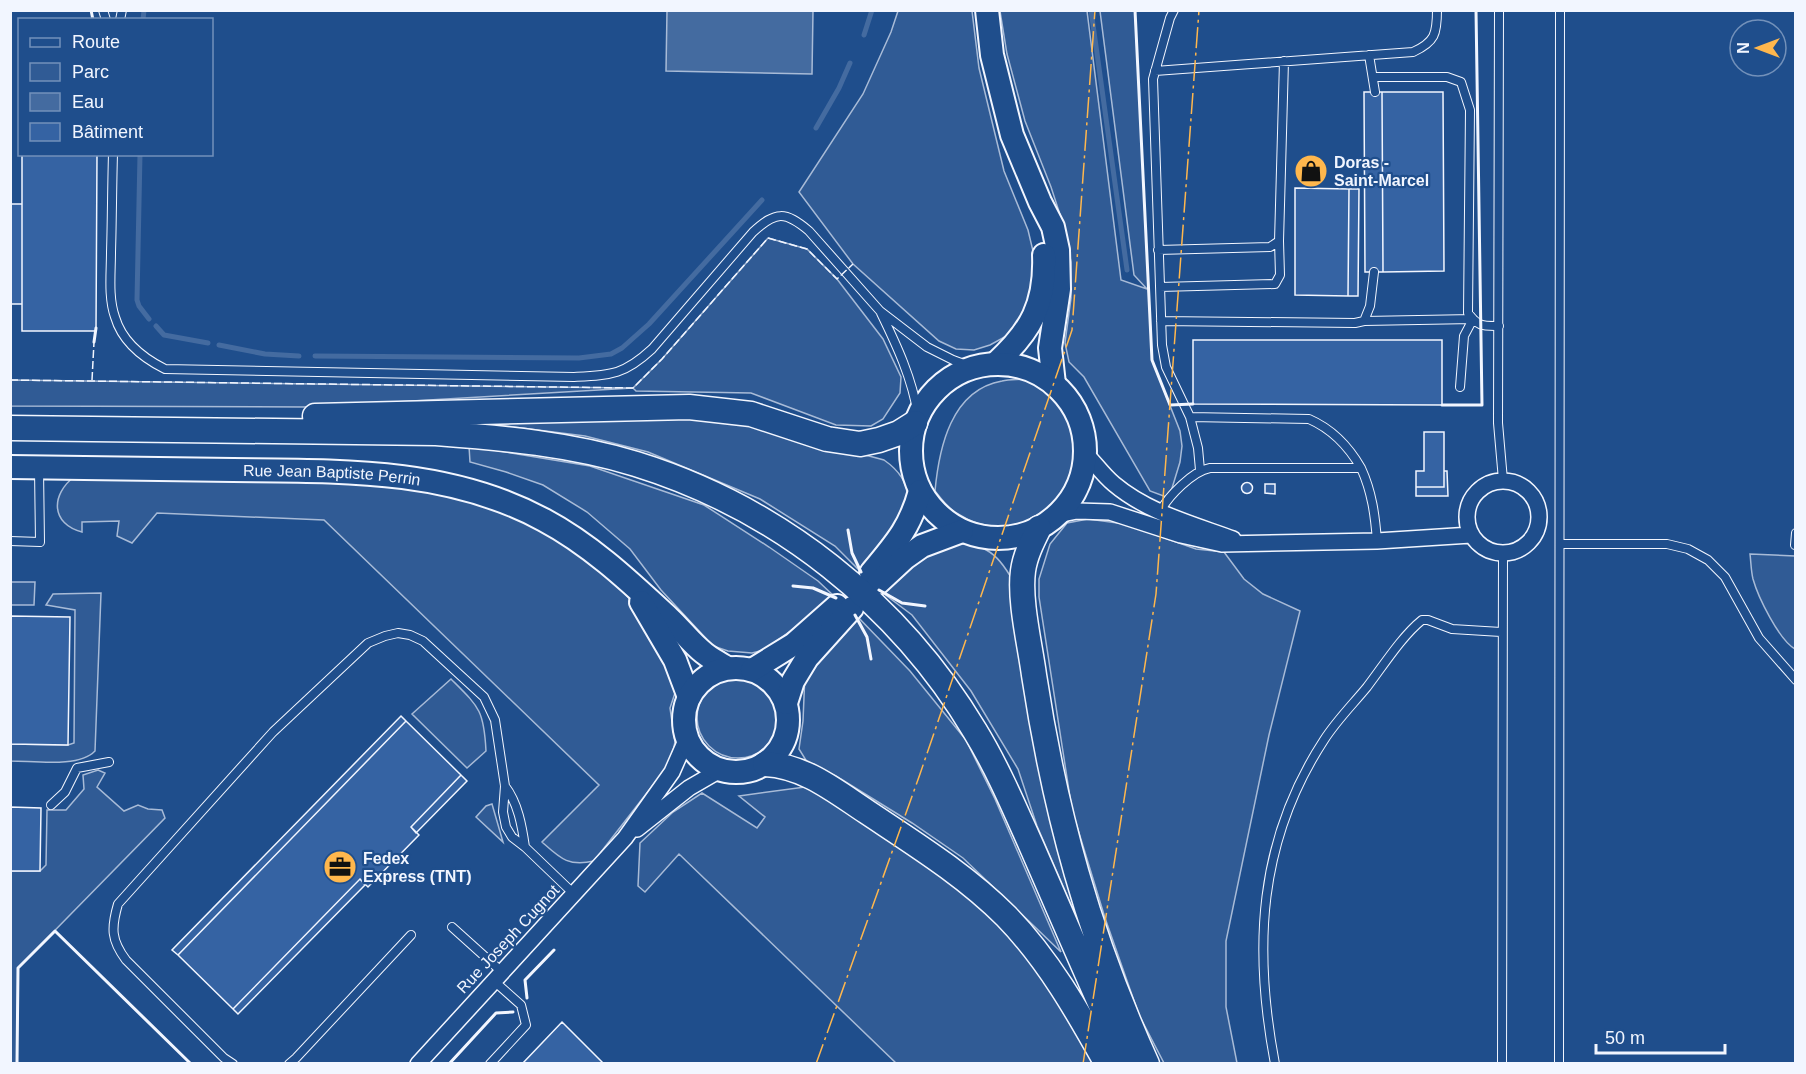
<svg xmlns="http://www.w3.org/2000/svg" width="1806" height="1074" font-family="Arial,sans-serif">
  <rect width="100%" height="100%" fill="#1f4e8c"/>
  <path fill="#305b95" stroke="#a8bbd7" stroke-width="1.5" d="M898 11H972L979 68 1004 171 1028 230 1033 251V279L1027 307 1012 333 990 345 974 350 956 349 939 341 853 264 799 192 863 94 891 32Z
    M1000 11H1087L1121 280 1147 289 1134 275 1100 11H1135L1152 360 1180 431 1182 446 1180 462 1169 498 1150 491 1084 377 1069 362 1065 343 1071 298V262L1064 227 1051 187 1025 121 1007 54Z
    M768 238 807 249 837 279 883 339 901 377 900 393 883 419 871 426 836 425 751 393 636 391 633 388 309 407 11 406V380L633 388 662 359Z
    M1026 379C1050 389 1066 404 1073 431 1089 497 1016 552 958 514 948 508 942 500 935 491 939 448 951 390 1002 381 1010 379 1018 380 1026 379Z
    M723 417 884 460C936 496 889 539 862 573L835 546 760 499 648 452 585 436 474 422Z
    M469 446 590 466 704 505 769 547 818 581 836 598 764 650 752 653 728 651 713 646 661 590 630 549 587 512 543 485 506 472 470 462Z
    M75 476 371 481 488 504 560 535 603 570 637 607 656 639 676 690 670 708 675 742 672 756 664 771 594 861C568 867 560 858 542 842L599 785 324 520 157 513 132 543 117 536 119 521 82 522V532C51 524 50 495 75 476Z
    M1088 519 1125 524 1196 549 1224 552 1244 579 1263 594 1300 611 1269 735 1226 941V1007L1237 1063H1164L1139 1015 1105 918 1072 810 1039 597V579L1050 544 1067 523Z
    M945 541C982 546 994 546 1013 581L1095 960 1037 826 1018 769 971 691 912 615 879 590Z
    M1750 554 1795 556V649C1779 640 1758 597 1753 579 1751 571 1751 562 1750 554Z
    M11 582H35L34 605H11Z
    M101 593 95 751C79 768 34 761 11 761V744L68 745 74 743 75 610 46 605 53 594Z
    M855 614 910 671 966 740 995 799 1061 952 963 858 912 823 836 776 807 762 799 749 803 721 805 673Z
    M697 717a41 41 0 1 1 82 0a41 41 0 1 1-82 0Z
    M451 679C479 707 484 710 486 751L467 768 412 714Z
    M98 770 105 773 97 787 124 811 138 805 148 809 162 810 165 818 18 968 17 1063 11 1064V871H40L46 865 47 810H66L84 789 83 775Z
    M805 787 826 795 933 863 1029 952 1095 1063H896L679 854 645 892 638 886 640 843 673 812 702 793 757 828 765 817 739 796Z
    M492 804 503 842 476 817 486 806Z"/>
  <path fill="#446ba0" stroke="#a8bbd7" stroke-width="1.5" d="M667 11H813L812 74 666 71Z"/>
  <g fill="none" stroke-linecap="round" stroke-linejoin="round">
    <path stroke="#446ba0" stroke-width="5" d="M1091 10 1127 270
      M143 20 144 10
      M864 35 872 10
      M816 128 839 88 850 63
      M140 154 137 300 139 306 149 319
      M156 326 164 335 208 343
      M219 345 265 354 299 356
      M315 356 579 358 611 354 622 348 649 324 762 200"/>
  </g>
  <path fill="#3563a3" stroke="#f2f6ff" stroke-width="1.5" d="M1364 92H1382L1383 272H1365Z
    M1382 92H1443L1444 271 1383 272Z
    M22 154H97L96 331H22Z
    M1295 188 1349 189 1348 296 1295 295Z
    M1349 189H1359L1358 296H1348Z
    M10 204H22V304H10Z
    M1193 340H1442V405L1193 404Z
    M1424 432H1444V487H1416V471H1424Z
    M1444 471H1447L1448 496H1416V487H1444Z
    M1241.5 488a5.5 5.5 0 1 1 11 0a5.5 5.5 0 1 1-11 0Z
    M1265 484H1275V494L1265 493Z
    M10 616 70 617 68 745 10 744Z
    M401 716 406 721 178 955 172 950Z
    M406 721 461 775 411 827 419 835 368 887 360 879 233 1009 178 955Z
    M461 775 467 781 416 833 411 827Z
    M10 807 41 808 40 871H10Z
    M360 879 365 885 238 1014 233 1009Z
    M562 1022 604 1064H522Z"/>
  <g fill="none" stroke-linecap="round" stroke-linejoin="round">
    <defs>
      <path id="service" d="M103 10 106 20
        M1174 10 1170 18 1153 79 1162 345 1166 367 1190 417
        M1499 10 1498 423 1503 480
        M120 20 122 10
        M1369 55 1375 92
        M1155 71 1413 52C1435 42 1437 34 1437 10
        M1374 77H1447L1461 82 1470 110 1468 313C1479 327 1482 326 1499 326
        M113 154C112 187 112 220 111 252 111 273 108 297 115 317 122 341 143 358 165 369L574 377C611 375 624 375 652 349L753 232C776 211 785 211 809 231L880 311 927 347 953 360 972 367
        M1158 250 1270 247 1279 241 1284 61
        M1160 287 1275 284 1280 275 1279 241
        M881 313C897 346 912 378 918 415
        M1161 321 1355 323 1364 321 1370 306 1374 272
        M1364 321 1473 319
        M1460 387 1464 336 1473 319
        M1200 470 1198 448 1190 417 1309 419C1332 429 1349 447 1361 468
        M1160 512C1168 496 1193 471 1210 468H1361C1372 492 1375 515 1377 541
        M10 541 40 542 39 469
        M1560 544H1667L1688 549 1708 560 1725 577 1759 638 1796 680
        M1795 545 1796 533
        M505 786C518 803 522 826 525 847
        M51 805 65 792 77 768 109 762
        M452 927 502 972
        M233 1064 224 1058 126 960C111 940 111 928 118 904L273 732 368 643 385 636 398 633 410 635 423 641 484 697 495 720 505 786 503 812 506 827 512 837 525 847 574 894
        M289 1064 296 1058 411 935
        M490 1064 526 1025 521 1005 494 981
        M1275 1064C1253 948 1258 841 1324 740 1336 721 1353 704 1367 687 1383 666 1402 636 1422 620H1428L1452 629 1501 632
        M1502 1064 1503 553
        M1559 1064 1560 10"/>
      <path id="minor" d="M1085 453C1095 463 1103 475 1114 484 1147 512 1192 524 1233 539
        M1467 517a36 36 0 1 1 72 0a36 36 0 1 1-72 0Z
        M1057 515 1077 511 1110 512 1181 535 1222 544 1377 541 1471 535
        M637 829 689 788 720 770
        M418 1064 625 838 672 772 687 738"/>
      <g id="secondary">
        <path d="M987 10 992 55 1012 135 1040 202 1053 227 1058 250 1059 289 1050 348 1054 384"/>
        <path d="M996 363C1031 331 1046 304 1044 255"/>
        <circle cx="998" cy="451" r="87"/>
        <path id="s1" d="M10 467C85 468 159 469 233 470 339 471 448 468 544 520 591 545 630 582 669 618 681 629 691 643 704 653 711 659 720 663 727 668"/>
        <path d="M871 573C895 544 910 528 920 491"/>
        <path d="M878 583 905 558 922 546 962 531"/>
        <path d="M641 602 675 660 689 697"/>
        <circle cx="736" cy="720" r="52"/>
        <path d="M752 670 794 644 837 606"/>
        <path d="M786 703 793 681 807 658 852 608"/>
      </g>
      <path id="primary" d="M315 416 689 407 751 414 827 439 860 444 879 440 899 433 915 423
        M10 428 436 433C503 438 571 444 636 464 778 508 899 604 975 731 997 767 1014 807 1031 845 1063 918 1094 992 1128 1064
        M1039 528C1032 542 1025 556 1023 571 1019 600 1030 645 1034 675 1055 813 1089 936 1147 1064
        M765 764C805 766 835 791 867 812 915 844 965 875 1006 916 1048 959 1078 1012 1107 1064"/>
    </defs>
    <use href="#service" stroke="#f2f6ff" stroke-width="10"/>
    <use href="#minor" stroke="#f2f6ff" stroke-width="18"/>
    <use href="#secondary" stroke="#f2f6ff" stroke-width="26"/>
    <use href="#primary" stroke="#f2f6ff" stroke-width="27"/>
    <use href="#service" stroke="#1f4e8c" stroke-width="8"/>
    <use href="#minor" stroke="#1f4e8c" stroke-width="15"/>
    <use href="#secondary" stroke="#1f4e8c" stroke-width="22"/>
    <use href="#primary" stroke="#1f4e8c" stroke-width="24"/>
    <path stroke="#f2f6ff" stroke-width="1.5" stroke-dasharray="8 3" stroke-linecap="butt" d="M10 380 633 388 662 359 768 238 807 249 837 279 853 264
      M92 380 94 342"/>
    <path stroke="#f2f6ff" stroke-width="3" d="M91 10 93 20
      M1135 10 1152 360 1170 405 1193 404
      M94 342 96 328
      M1442 405H1482L1476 10
      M848 530 852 553 861 572
      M793 586 813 588 836 598
      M879 590 902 603 925 606
      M855 615 867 637 871 659
      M527 998 525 980 554 950
      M17 1064 18 968 55 931 191 1064
      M449 1064 496 1013 513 1012"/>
    <path stroke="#ffb74d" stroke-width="1.5" stroke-dasharray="21 4.5 3 4.5" stroke-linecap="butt" d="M816 1064 920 774 1072 330 1095 10
      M1083 1064 1156 594 1199 10"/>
  </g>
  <defs>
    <symbol id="shop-disc" viewBox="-11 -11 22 22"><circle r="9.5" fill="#ffb74d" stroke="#1f4e8c"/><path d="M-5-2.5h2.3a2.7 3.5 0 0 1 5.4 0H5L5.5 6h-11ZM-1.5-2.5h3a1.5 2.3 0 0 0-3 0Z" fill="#111"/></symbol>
    <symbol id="office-disc" viewBox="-11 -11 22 22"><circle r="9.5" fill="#ffb74d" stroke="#1f4e8c"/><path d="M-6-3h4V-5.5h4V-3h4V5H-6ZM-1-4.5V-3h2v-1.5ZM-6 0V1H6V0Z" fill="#111"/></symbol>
  </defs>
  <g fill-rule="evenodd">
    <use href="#shop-disc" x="1292" y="152" width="38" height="38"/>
    <use href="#office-disc" x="321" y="848" width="38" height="38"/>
  </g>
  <g text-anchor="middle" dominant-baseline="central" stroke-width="4.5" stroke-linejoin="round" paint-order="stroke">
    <g font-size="16" font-weight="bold" fill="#f2f6ff" stroke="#1f4e8c" text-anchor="start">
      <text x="1334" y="162">Doras -<tspan x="1334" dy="18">Saint-Marcel</tspan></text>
      <text x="363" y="858">Fedex<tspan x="363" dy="18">Express (TNT)</tspan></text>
    </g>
    <g font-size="16" fill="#f2f6ff" stroke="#1f4e8c">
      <text stroke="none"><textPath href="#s1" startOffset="322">Rue Jean Baptiste Perrin</textPath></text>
      <text transform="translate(508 939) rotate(-47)">Rue Joseph Cugnot</text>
    </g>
  </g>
  <rect width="1806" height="1074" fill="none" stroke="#f2f6ff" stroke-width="24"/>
  <rect x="18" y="18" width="195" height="138" fill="#1f4e8c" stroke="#7391ba" stroke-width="1.5"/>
  <rect x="30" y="38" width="30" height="9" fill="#1f4e8c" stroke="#7391ba" stroke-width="1.5"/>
  <text x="72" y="48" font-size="18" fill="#f2f6ff">Route</text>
  <rect x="30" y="63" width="30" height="18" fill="#305b95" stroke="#7391ba" stroke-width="1.5"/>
  <text x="72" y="78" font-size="18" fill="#f2f6ff">Parc</text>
  <rect x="30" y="93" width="30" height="18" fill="#446ba0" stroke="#7391ba" stroke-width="1.5"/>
  <text x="72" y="108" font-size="18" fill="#f2f6ff">Eau</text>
  <rect x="30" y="123" width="30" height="18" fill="#3563a3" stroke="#7391ba" stroke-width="1.5"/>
  <text x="72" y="138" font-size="18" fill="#f2f6ff">Bâtiment</text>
  <g transform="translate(1758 48) rotate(270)"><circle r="28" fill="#1f4e8c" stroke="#7391ba" stroke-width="1.5"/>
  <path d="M0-4.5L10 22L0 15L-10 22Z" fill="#ffb74d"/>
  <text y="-9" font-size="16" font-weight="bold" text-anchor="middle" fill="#f2f6ff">N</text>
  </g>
  <path d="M1596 1044v9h129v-9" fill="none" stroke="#f2f6ff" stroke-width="3"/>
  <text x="1605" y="1044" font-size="18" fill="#f2f6ff" stroke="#1f4e8c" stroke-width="4.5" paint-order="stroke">50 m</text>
</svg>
